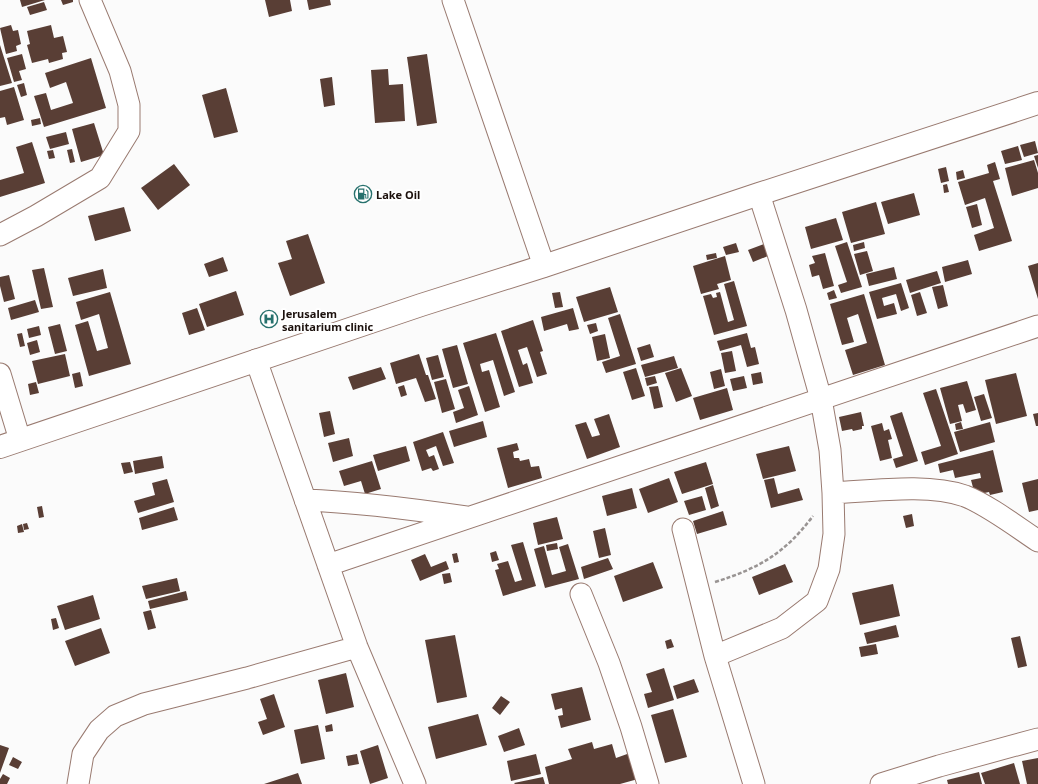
<svg xmlns="http://www.w3.org/2000/svg" width="1038" height="784" font-family="'Noto Sans',sans-serif">
  <rect width="100%" height="100%" fill="#fbfbfb"/>
  <path fill="#593e35" d="M20 0H45L22 7Z
    M61 0H73V2L63 5Z
    M265 0H290L292 11 269 17Z
    M307 0H330L331 5 309 10Z
    M44 2 47 10 30 15 27 7Z
    M11 25 13 31 18 30 21 44 16 46 17 51 6 54 0 28Z
    M51 25 54 38 63 36 67 52 62 53 63 59 49 63 48 59 32 63 27 45 30 44 27 31Z
    M0 45 12 83 0 86Z
    M22 54 26 69 19 71 22 80 14 82 7 58Z
    M427 54 437 123 417 126 407 57Z
    M91 58 106 108 44 127 34 96 46 93 51 110 73 103 66 82 50 88 45 73Z
    M388 69 389 85 403 84 405 121 375 123 371 70Z
    M332 77 335 105 324 107 320 79Z
    M24 83 27 95 21 97 17 85Z
    M14 87 24 120 7 125 5 117 0 118V91Z
    M226 88 238 132 214 138 202 95Z
    M40 118 41 124 32 126 31 120Z
    M94 123 104 155 81 162 72 129Z
    M66 132 69 144 50 149 46 137Z
    M1035 141 1038 153 1024 157 1020 145Z
    M32 142 45 183 0 197V180L24 173 16 147Z
    M1018 146 1022 160 1005 164 1001 151Z
    M72 149 75 162 70 163 67 150Z
    M53 150 55 158 49 159 47 151Z
    M1038 155V168L1034 156Z
    M1034 160 1038 173V188L1012 196 1005 168Z
    M995 162 1000 179 993 181 1012 241 979 251 974 235 994 228 985 198 965 205 958 182 989 173 987 165Z
    M174 164 190 185 158 210 141 188Z
    M946 167 949 181 941 183 938 169Z
    M963 170 965 178 957 180 956 172Z
    M947 184 949 192 944 193 943 185Z
    M914 193 920 215 888 224 881 202Z
    M876 202 885 234 851 243 842 212Z
    M977 204 982 225 972 228 966 207Z
    M124 207 131 231 95 241 88 216Z
    M836 218 843 240 811 249 805 227Z
    M308 234 325 283 290 296 278 263 292 259 286 241Z
    M847 242 862 287 841 293 838 285 847 282 835 246Z
    M864 242 865 248 854 251 853 245Z
    M736 243 739 252 726 255 723 247Z
    M764 244 768 256 753 262 748 250Z
    M867 251 873 271 860 275 854 254Z
    M716 253 717 258 707 260 706 255Z
    M825 253 834 286 823 289 819 275 812 277 809 265 815 263 812 256Z
    M725 256 731 280 717 284 719 289 701 294 693 266Z
    M223 257 228 271 209 277 204 264Z
    M968 260 972 274 945 282 942 267Z
    M1038 263V299L1028 266Z
    M894 267 897 279 869 286 866 274Z
    M44 268 53 307 41 309 32 270Z
    M103 269 107 288 73 296 68 278Z
    M937 271 941 283 910 293 906 280Z
    M9 275 15 299 4 302 0 286V277Z
    M734 281 747 326 714 335 703 296 711 294 713 298 717 297 716 293 720 292 728 322 734 320 724 284Z
    M901 283 909 308 901 311 896 294 882 298 884 306 894 303 897 314 877 319 869 292Z
    M943 285 948 306 938 309 932 287Z
    M610 287 618 312 584 322 576 297Z
    M834 290 837 298 829 300 827 293Z
    M236 291 244 315 207 327 199 304Z
    M110 292 131 364 89 376 75 325 88 321 97 351 108 348 99 314 81 320 76 302Z
    M560 292 563 307 555 308 552 293Z
    M920 292 927 313 917 316 911 295Z
    M864 294 885 365 853 375 845 350 867 343 858 314 847 318 854 342 842 345 830 304Z
    M35 300 39 312 11 320 8 308Z
    M197 308 205 330 189 335 182 313Z
    M573 308 579 329 569 331 567 324 544 331 541 317Z
    M620 314 636 364 606 373 602 362 620 356 608 318Z
    M533 320 543 351 540 352 547 374 537 377 527 347 518 350 523 365 527 363 533 383 519 387 501 331Z
    M596 323 598 331 590 334 587 325Z
    M60 324 67 351 55 354 48 327Z
    M39 326 41 335 29 338 27 329Z
    M22 333 25 346 20 347 17 334Z
    M496 333 515 392 504 396 493 360 480 364 482 372 489 370 500 407 485 412 463 343Z
    M747 333 751 348 755 347 759 364 747 367 741 345 720 351 717 341Z
    M605 334 610 358 597 361 592 337Z
    M37 340 40 352 30 355 27 343Z
    M650 344 654 357 641 361 637 348Z
    M457 345 468 384 453 388 442 349Z
    M732 351 736 371 725 373 721 353Z
    M65 354 70 376 38 384 32 361Z
    M419 354 426 375H428L436 399 425 402 416 378 396 384 390 363Z
    M438 355 444 377 432 380 426 358Z
    M674 356 678 368 645 377 641 365Z
    M381 367 386 379 353 390 348 377Z
    M636 368 645 396 632 400 623 372Z
    M681 368 692 396 676 402 665 373Z
    M721 369 725 386 714 389 710 372Z
    M80 372 83 386 75 388 72 374Z
    M761 372 763 383 753 385 751 374Z
    M1016 373 1027 416 996 424 985 380Z
    M655 376 657 383 647 386 645 378Z
    M744 376 747 388 733 391 730 379Z
    M446 379 455 409 442 413 434 382Z
    M967 381 976 410 966 413 963 404 958 405 962 421 950 424 940 388Z
    M36 382 39 393 30 395 28 384Z
    M404 385 407 395 401 397 398 387Z
    M469 386 478 415 456 423 453 412 464 408 458 390Z
    M658 386 663 407 654 409 649 387Z
    M727 388 733 410 700 420 693 398Z
    M936 389 958 454 925 465 921 452 941 446 923 393Z
    M984 394 992 418 981 421 974 397Z
    M330 411 335 434 324 437 319 413Z
    M861 412 864 426H862V429L853 431 852 429 842 431 839 417Z
    M902 412 918 461 896 468 893 459 903 456 890 416Z
    M1038 413V426H1036L1033 414Z
    M609 414 620 447 587 459 575 425 586 422 592 437 600 435 594 419Z
    M483 421 487 437 454 447 449 431Z
    M961 422 963 429 956 430 955 424Z
    M990 422 995 442 960 452 954 432Z
    M882 423 884 431 889 429 892 439 888 440 892 458 880 461 871 426Z
    M443 432 454 463 443 466 436 446 426 450 429 457 434 455 439 469 433 471 431 468 422 471 413 442Z
    M349 438 353 456 333 462 328 443Z
    M517 443 519 450 513 452 514 458H519L520 461 529 459 531 467 539 466 542 478 508 488 497 448Z
    M406 446 410 461 378 471 373 455Z
    M789 446 796 471 763 479 756 454Z
    M993 450 1003 492 990 495 989 492 975 495 971 480 981 478 980 473 955 478 953 470 940 473 938 464Z
    M162 456 164 468 135 474 133 461Z
    M372 461 381 489 365 494 361 481 344 486 339 471Z
    M130 462 133 472 124 474 121 463Z
    M706 462 713 484 682 494 674 472Z
    M669 478 678 502 648 513 639 489Z
    M774 478 778 494 799 488 803 500 771 508 764 480Z
    M167 479 174 502 138 513 134 501 155 495 152 483Z
    M1038 479V510L1029 512 1022 483Z
    M713 485 719 506 711 509 705 488Z
    M632 488 637 508 607 516 602 496Z
    M702 496 706 510 689 515 684 501Z
    M42 506 44 517 39 518 37 507Z
    M174 507 178 520 142 530 139 518Z
    M723 511 727 525 697 534 693 521Z
    M912 514 914 526 906 528 903 516Z
    M557 517 563 539 538 545 533 523Z
    M27 523 29 529 24 530 23 524Z
    M22 524 24 532 18 533 17 526Z
    M605 528 611 555 599 558 593 531Z
    M523 542 536 586 503 596 495 570 499 569 497 564 508 561 515 582 522 580 511 545Z
    M557 543 558 549 547 551 546 545Z
    M568 544 579 579 545 588 534 549 544 546 552 575 566 571 559 547Z
    M496 551 499 560 492 562 490 553Z
    M457 553 459 562 454 563 452 554Z
    M425 554 431 567 446 561 449 569 420 581 411 560Z
    M608 558 613 569 584 579 581 567Z
    M653 562 663 588 623 602 614 576Z
    M785 564 793 582 759 595 752 577Z
    M450 573 452 582 444 584 442 574Z
    M177 578 180 591 146 599 142 586Z
    M893 584 900 616 860 625 852 593Z
    M186 591 188 600 150 609 148 601Z
    M93 595 100 619 65 630 57 606Z
    M151 610 156 628 148 630 143 612Z
    M56 618 59 628 53 630 51 619Z
    M896 625 899 637 867 644 864 633Z
    M101 628 110 653 75 666 65 641Z
    M455 635 467 697 437 703 425 640Z
    M1020 636 1027 666 1018 668 1011 638Z
    M671 639 674 647 667 649 665 641Z
    M876 644 878 654 861 657 859 647Z
    M664 668 674 700 648 708 644 694 652 692 646 674Z
    M346 673 354 707 326 714 318 680Z
    M694 679 699 692 677 699 673 686Z
    M582 687 591 720 561 728 558 716 563 715 562 708 555 710 551 694Z
    M274 694 285 727 263 735 258 722 267 719 260 699Z
    M501 696 510 702 500 715 492 708Z
    M673 709 687 757 665 763 651 715Z
    M478 714 487 745 436 759 428 727Z
    M332 724 333 731 326 732 325 726Z
    M318 725 325 759 301 764 294 730Z
    M519 728 525 745 504 752 498 736Z
    M592 742 594 749 612 744 616 758 630 753 638 779 620 784H549L545 767 572 759 568 749Z
    M0 745 9 748 0 773Z
    M378 745 388 778 370 784 360 751Z
    M357 754 359 764 348 766 346 756Z
    M536 754 541 774 511 781 507 761Z
    M13 757 22 762 18 769 9 765Z
    M1038 758V784H1027L1022 761Z
    M1014 763 1020 784H985L981 773Z
    M979 772 982 784H948L947 780Z
    M298 773 302 784H264Z
    M3 774 10 778 7 784H0V779Z
    M543 777 545 784H515L514 783Z"/>
  <g fill="none" stroke-linecap="round" stroke-linejoin="round">
    <defs>
      <path id="street" d="M453 0 544 266
        M0 235 36 216 100 178 129 131V105L120 71 90 0
        M256 360 357 647 415 784
        M0 374 20 440
        M833 493C873 491 928 483 965 496 988 505 1017 527 1038 541
        M305 500C359 502 412 509 466 517
        M683 529 715 656 754 784
        M328 565 1038 326
        M581 594 609 663 631 727 648 784
        M715 656 782 628 817 601 829 569 834 534 833 493 830 450 821 399 796 310 759 194
        M78 784 83 754 99 730 115 716 144 704 247 678 357 647
        M881 784 939 766 1038 739"/>
      <path id="secondary" d="M0 447 421 305 544 266 759 194 1038 103"/>
    </defs>
    <use href="#street" stroke="#997a70" stroke-width="23"/>
    <use href="#secondary" stroke="#997a70" stroke-width="24"/>
    <path stroke="#999493" stroke-width="2.5" stroke-dasharray="4 2" stroke-linecap="butt" d="M715 582C760 568 785 553 813 516"/>
    <use href="#street" stroke="#fff" stroke-width="21"/>
    <use href="#secondary" stroke="#fff" stroke-width="22"/>
  </g>
  <defs>
    <symbol id="fuel-ring" viewBox="-11 -11 22 22"><circle r="9.5" fill="#fff" stroke="#27716d" stroke-width="1.5"/><path d="M-5.5-6h7V0h2V4h1.3V-2.5L3-4.5l.8-.8L6-3V5H2.5V1h-1V6h-7ZM-4.2-4.7v3.2H.2V-4.7Z" fill="#27716d"/></symbol>
    <symbol id="hospital-ring" viewBox="-11 -11 22 22"><circle r="9.5" fill="#fff" stroke="#27716d" stroke-width="1.5"/><path d="M-5-5h3v3.5h4V-5h3V5h-3V1.5h-4V5h-3Z" fill="#27716d"/></symbol>
  </defs>
  <g fill-rule="evenodd">
    <use href="#fuel-ring" x="353" y="184" width="20" height="20"/>
    <use href="#hospital-ring" x="259" y="309" width="20" height="20"/>
  </g>
  <g text-anchor="middle" dominant-baseline="central" stroke-width="4" stroke-linejoin="round" paint-order="stroke">
    <g font-size="11" font-weight="bold" fill="#1c110d" stroke="#fff" text-anchor="start">
      <text x="376" y="194">Lake Oil</text>
      <text x="282" y="313">Jerusalem<tspan x="282" dy="13">sanitarium clinic</tspan></text>
    </g>
  </g>
</svg>
